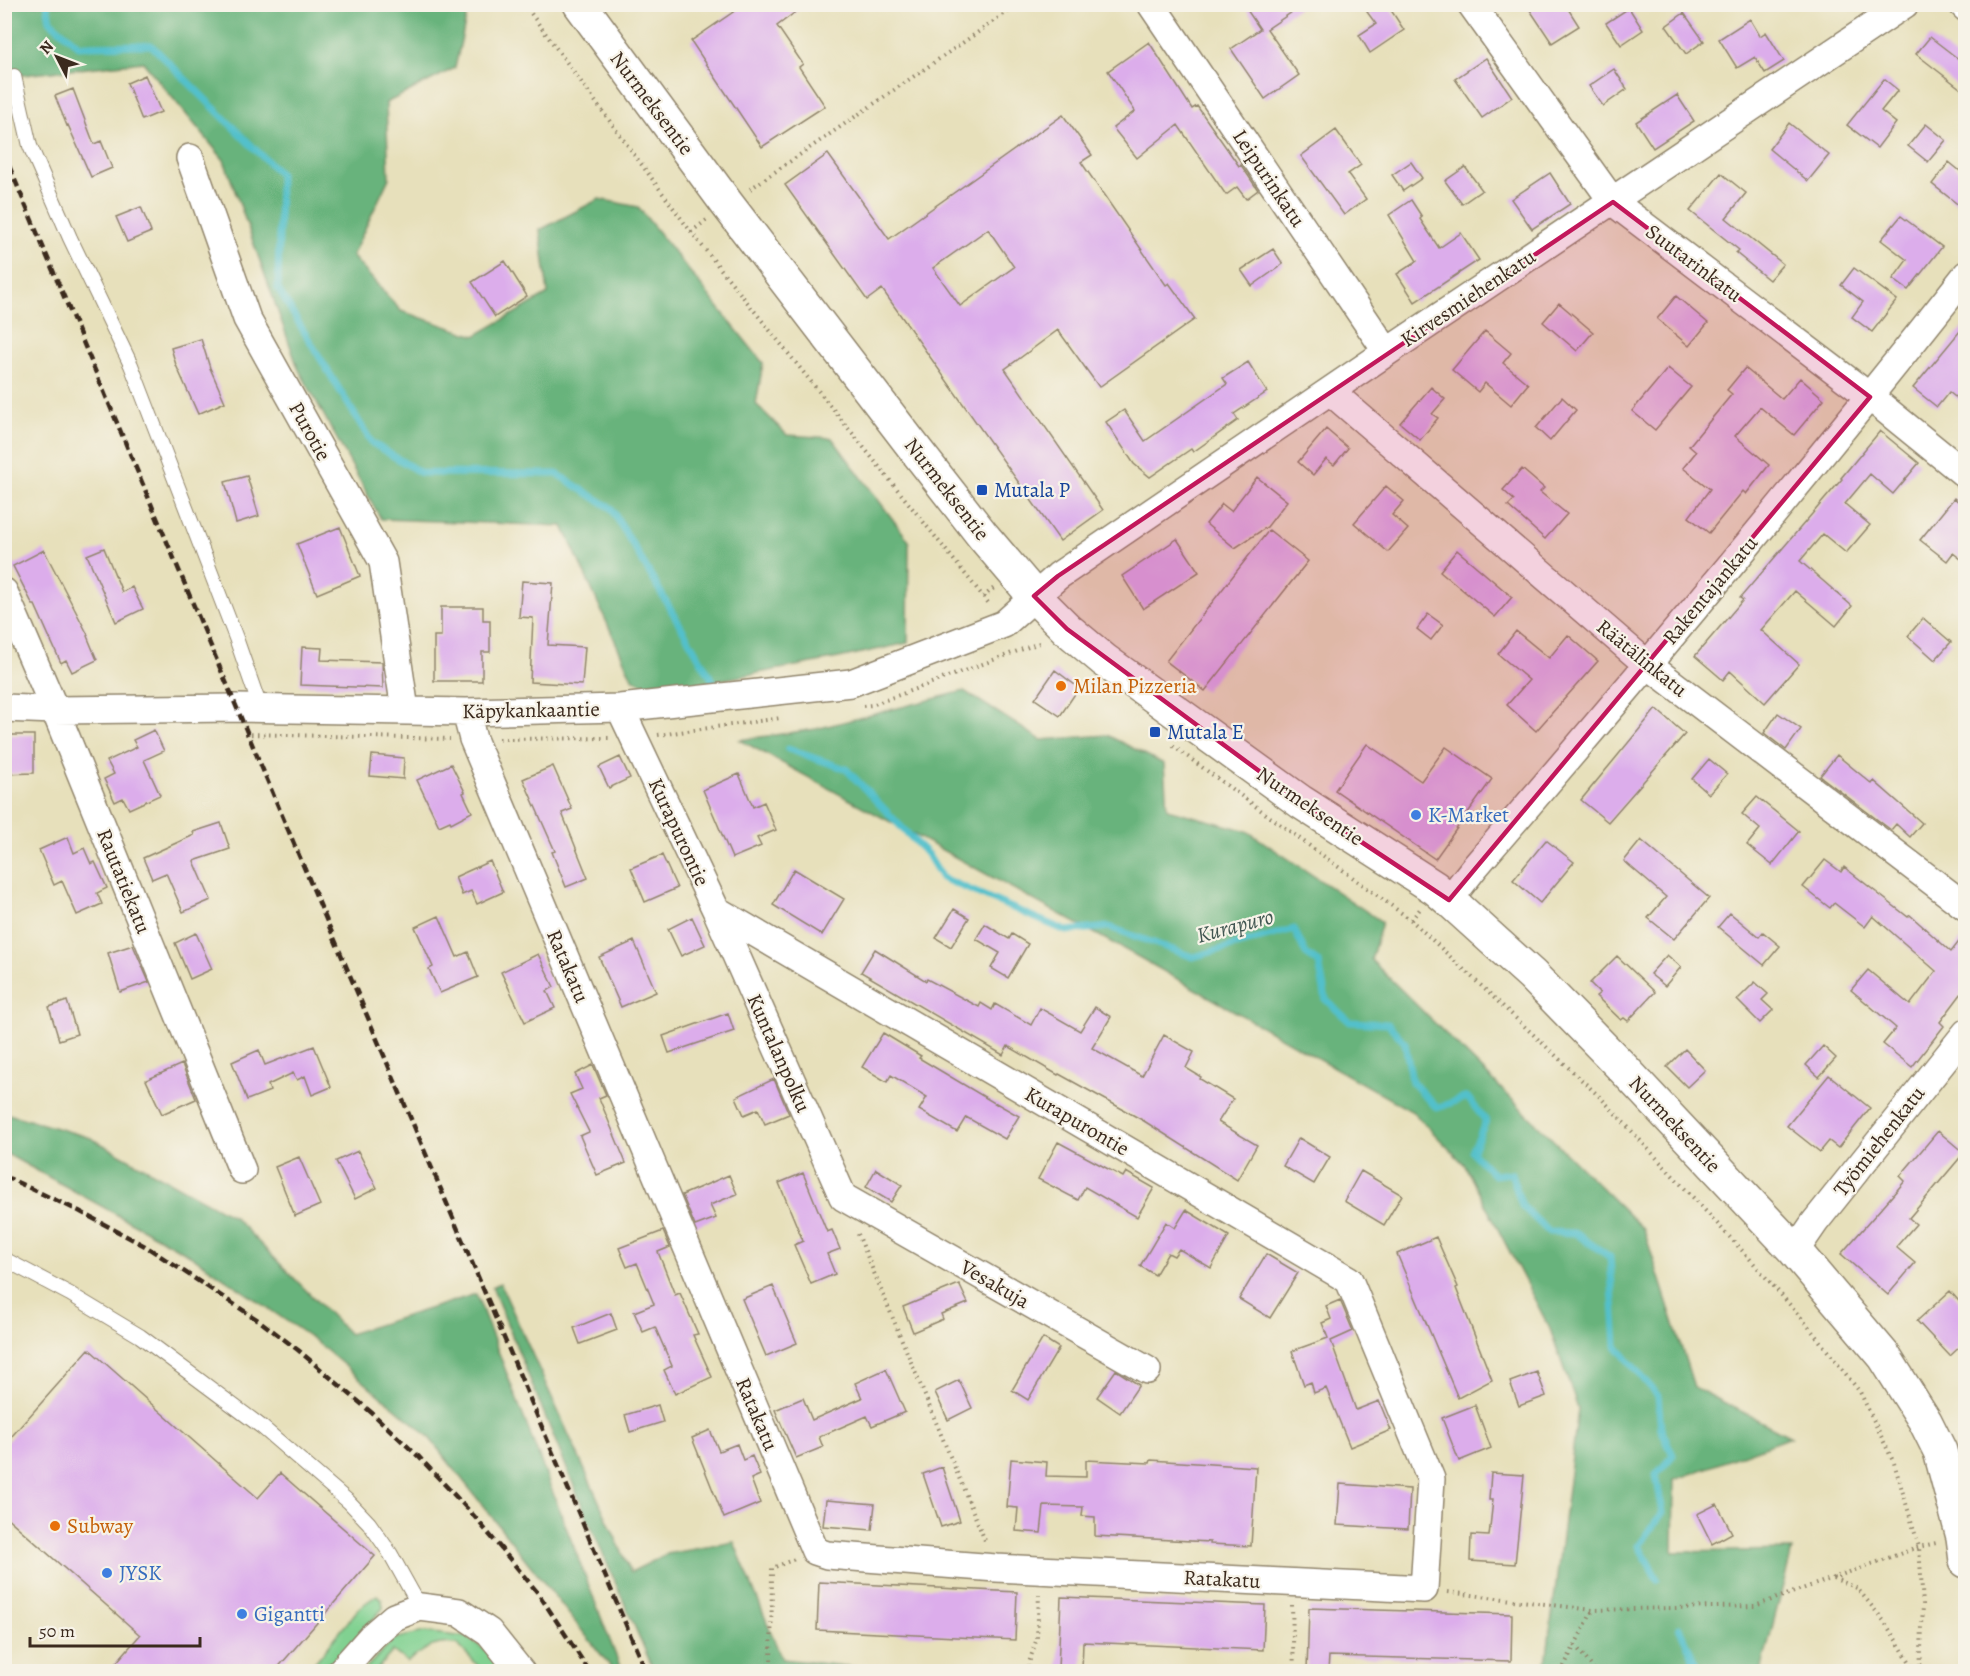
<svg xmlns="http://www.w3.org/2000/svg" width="1970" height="1676" font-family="Alegreya,serif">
  <rect width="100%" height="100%" fill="#f7f3e8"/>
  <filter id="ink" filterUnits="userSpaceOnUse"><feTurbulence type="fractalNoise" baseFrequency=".0167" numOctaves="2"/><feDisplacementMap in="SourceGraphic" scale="12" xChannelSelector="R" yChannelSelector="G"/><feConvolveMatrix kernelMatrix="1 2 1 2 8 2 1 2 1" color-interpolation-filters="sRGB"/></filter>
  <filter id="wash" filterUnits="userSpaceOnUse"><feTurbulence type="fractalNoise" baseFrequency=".008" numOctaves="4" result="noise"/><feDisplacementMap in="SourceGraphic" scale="24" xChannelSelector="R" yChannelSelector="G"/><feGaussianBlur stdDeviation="1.35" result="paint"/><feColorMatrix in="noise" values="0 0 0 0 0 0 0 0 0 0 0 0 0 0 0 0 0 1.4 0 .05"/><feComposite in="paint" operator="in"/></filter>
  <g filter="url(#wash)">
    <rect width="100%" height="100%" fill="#e7e0bb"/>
    <path fill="#81d191" stroke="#5e7e58" stroke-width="1.5" d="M377 1595 382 1600 383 1608 328 1671 307 1672 360 1607Z
      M424 1632 466 1637 489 1652 506 1671H483L457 1644C434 1641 425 1649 407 1662L393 1651 375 1671 362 1672 394 1639Z"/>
    <path fill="#68b37b" stroke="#526e4c" stroke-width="1.5" d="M239 4 244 11 262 4 469 5 455 68 386 103 389 178 352 256 401 311 475 336 548 294 540 230 599 199 638 207 763 363 756 404 787 435 832 438 909 541 908 643 839 658 656 692 632 678 563 526 381 519 298 368 224 160 143 62 14 76H7L4 69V5Z
      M964 691 1041 740 1107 735 1164 764 1167 809 1247 831 1382 922 1371 960 1644 1230 1694 1387 1791 1437 1674 1480 1673 1552 1792 1550 1761 1671H1545L1578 1409 1550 1329 1464 1164 1413 1112 1142 959 740 740 816 729Z
      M5 1113 91 1138 234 1217 349 1334 476 1294 621 1669 614 1671 427 1435 313 1339 190 1255 5 1153Z
      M500 1283 631 1572 667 1554 734 1542 782 1659 890 1671H654L583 1508 492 1287Z"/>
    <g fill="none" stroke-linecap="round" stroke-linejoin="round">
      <path stroke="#53c0cb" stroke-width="7" d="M47 4 50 21 79 46 151 45 280 174 278 289 372 443 421 473 557 474 611 508 713 681
        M788 749 846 769 928 855 942 878 1066 931 1109 927 1193 957 1294 929 1306 954 1319 963 1326 1000 1350 1022 1388 1024 1405 1043 1412 1082 1437 1108 1467 1097 1486 1121 1472 1152 1494 1175 1511 1173 1522 1206 1549 1232 1575 1233 1610 1257 1616 1346 1658 1396 1661 1429 1673 1455 1656 1475 1663 1512 1639 1546 1657 1579
        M1679 1628 1701 1672"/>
    </g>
    <g id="blocks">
      <path fill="#dcadeb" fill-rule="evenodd" d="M745 4H806L777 26 803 64 799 67 825 106 762 147 691 41Z
        M1243 4H1304L1267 29 1299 75 1265 99 1231 49 1260 29Z
        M1378 4H1387L1404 30 1370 53 1359 35 1376 24 1367 12Z
        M1526 4H1565L1579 26 1552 43Z
        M1629 8 1643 30 1621 45 1606 23Z
        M1684 13 1704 41 1686 54 1666 26Z
        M1750 19 1760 36 1766 32 1784 61 1765 73 1755 57 1737 68 1719 39Z
        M1930 37 1965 64V92L1916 54Z
        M1149 42 1192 109 1197 106 1239 166 1241 165 1258 190 1246 199 1237 187 1226 195 1178 125 1137 158 1113 128 1135 111 1108 71Z
        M1486 58 1512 97 1482 118 1455 79Z
        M1614 69 1627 89 1603 106 1589 86Z
        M145 75 161 112 142 120 127 83Z
        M1884 79 1898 90 1881 111 1896 123 1877 148 1847 125Z
        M73 89 94 144 101 141 112 168 91 177 68 125 67 126 55 96Z
        M1677 95 1694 121 1653 148 1636 122Z
        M1063 115 1092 155 1081 162 1166 285 1169 283 1195 319 1099 387 1058 330 1005 369 1103 510 1060 541 882 289 867 300 785 185 828 154 889 239ZM988 229 1014 267 960 306 933 268Z
        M1789 123 1829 155 1808 181 1769 149Z
        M1926 124 1946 140 1928 162 1908 146Z
        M1336 130 1361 165 1348 174 1366 199 1344 215 1301 156Z
        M1411 162 1422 178 1403 191 1392 175Z
        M1949 162 1965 175V210L1932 184Z
        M1465 167 1482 190 1462 204 1445 181Z
        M1550 173 1570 204 1532 229 1511 199Z
        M1721 173 1746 193 1726 218 1783 264 1769 280 1736 253 1739 250 1690 211Z
        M1411 200 1422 217 1420 219 1439 248 1461 233 1479 260 1415 302 1397 274 1417 261 1389 215Z
        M141 207 151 232 127 242 116 217Z
        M1901 216 1942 247 1908 290 1893 279 1907 260 1881 240Z
        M1273 249 1283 264 1252 286 1241 270Z
        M505 261 527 296 495 317 472 282Z
        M1854 268 1897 300 1872 332 1852 317 1863 302 1841 285Z
        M1676 296 1708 323 1689 346 1657 319Z
        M1559 303 1593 332 1577 351 1543 322Z
        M1965 325V405L1949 392 1937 407 1913 388Z
        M1485 331 1511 353 1503 363 1528 384 1511 405 1485 383 1478 392 1452 370Z
        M201 339 210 368 225 402 198 414 176 365 171 348Z
        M1248 362 1267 392 1234 414 1238 420 1193 452 1191 449 1150 477 1134 464 1106 422 1124 410 1145 441 1227 384 1223 378Z
        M1668 368 1691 387 1655 430 1632 411Z
        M1745 368 1782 399 1800 378 1824 399 1794 435 1760 407 1735 436 1769 465 1746 494 1743 491 1709 533 1689 517 1710 489 1683 468 1696 452 1689 446 1732 394 1727 390Z
        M1431 387 1445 399 1432 414 1438 418 1420 440 1400 423Z
        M1562 397 1576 410 1550 441 1536 428Z
        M1326 429 1348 448 1334 465 1326 459 1313 475 1298 462Z
        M1880 431 1919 463 1893 494 1870 474 1845 504 1870 525 1846 553 1823 534 1800 561 1852 606 1836 626 1795 591 1761 630 1799 664 1765 703 1730 671 1723 680 1695 656 1743 600 1740 598 1842 479 1841 478Z
        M1522 469 1544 488 1540 492 1567 514 1545 539 1508 506 1514 500 1503 490Z
        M247 476 259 516 236 523 225 482Z
        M1257 477 1287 501 1267 527 1235 548 1206 524 1222 504 1231 511Z
        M1386 486 1404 501 1392 515 1408 529 1388 552 1354 523Z
        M1954 498 1965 507V562L1953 553 1947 561 1920 540Z
        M340 527 360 576 317 594 297 544Z
        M1269 530 1308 561 1205 691 1166 661Z
        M1177 539 1199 572 1143 609 1122 576Z
        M104 548 122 592 132 587 143 609 116 622 87 555Z
        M44 550 88 635 87 636 97 660 72 672 66 660 61 663 35 605H33L13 566Z
        M1457 550 1512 597 1495 617 1440 571Z
        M522 581 553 583 548 645 585 647 582 685 530 682 533 618 519 617Z
        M441 607H483V620H490V652H482V681H434V636H441Z
        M1428 614 1443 625 1431 640 1417 629Z
        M1923 618 1951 642 1935 660 1908 636Z
        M1516 631 1549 658 1568 635 1598 661 1536 731 1507 705 1529 680 1498 654Z
        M302 647 322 648 321 660 382 662 383 688 300 685Z
        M1055 670 1079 688 1060 716 1035 699Z
        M1656 709 1685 734 1608 822 1581 800Z
        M1778 713 1801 729 1786 750 1764 733Z
        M154 730 164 751 144 760 160 795 129 809 123 798 115 802 104 779 114 774 107 761 137 747 133 740Z
        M4 735H34V773L4 774Z
        M1367 744 1421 781 1446 747 1492 779 1435 859 1335 790Z
        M372 755 404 758 403 779 370 776Z
        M1837 755 1872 784 1874 781 1922 823 1910 837 1896 824 1891 830 1820 776Z
        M620 757 630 778 609 788 599 767Z
        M1709 759 1727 774 1709 794 1692 779Z
        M451 764 465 792 463 793 472 812 451 823 450 821 439 826 417 780Z
        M553 766 572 809 562 813 588 878 566 887 552 852 555 851 523 779Z
        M739 774 753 807 764 802 776 830 757 838 761 846 732 858 703 790Z
        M1757 797 1799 831 1772 865 1747 845 1760 829 1742 814Z
        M221 823 230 849 194 861 211 900 183 912 166 873 152 879 143 858 194 835 193 832Z
        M68 837 74 853 84 848 91 864 95 862 107 888 97 893 102 904 77 915 62 881 54 885 39 850Z
        M1546 840 1574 862 1540 903 1513 880Z
        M1641 840 1709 898 1674 939 1648 918 1666 897 1624 861Z
        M662 855 677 888 645 902 631 868Z
        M1825 860 1841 872 1844 867 1908 917 1910 915 1951 952 1965 934V989L1940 1022 1944 1026 1912 1067 1883 1044 1896 1028 1851 990 1868 970 1910 1005 1936 971 1873 916 1865 927 1834 903 1830 908 1803 887Z
        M490 861 503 892 477 904 471 891 462 895 455 877Z
        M794 869 844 899 822 935 773 905Z
        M954 909 969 918 951 947 936 938Z
        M1730 913 1759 937 1763 932 1780 946 1764 965 1718 927Z
        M439 916 457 957 468 952 478 977 440 993 429 969 433 967 415 927Z
        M692 917 705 945 681 956 668 929Z
        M985 924 1009 939 1012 934 1028 944 1008 978 991 968 1000 953 976 939Z
        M196 933 212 969 190 979 175 943Z
        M634 941 656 992 621 1007 599 957Z
        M133 945 149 982 120 992 108 953Z
        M875 949 926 981 927 979 979 1007 981 1003 992 1010 995 1004 1031 1025 1040 1008 1080 1031 1095 1007 1111 1017 1092 1048 1142 1076 1164 1035 1194 1052 1186 1068 1201 1077 1200 1079 1233 1099 1218 1122 1257 1145 1237 1180 1144 1121 1059 1074 1058 1075 1008 1046 1003 1055 861 972Z
        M538 954 554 987 547 991 555 1008 525 1022 501 972Z
        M1667 955 1681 967 1665 986 1650 974Z
        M1617 956 1655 992 1628 1021 1624 1018 1621 1020 1596 996 1600 993 1590 983Z
        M1755 982 1768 994 1762 1000 1773 1010 1760 1023 1737 1000Z
        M67 1001 77 1034 59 1040 49 1007Z
        M728 1013 734 1031 669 1053 663 1036Z
        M883 1033 921 1056 919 1058 996 1104V1103L1019 1116 1005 1139 966 1117 957 1132 919 1110 927 1097 891 1075 887 1082 862 1067Z
        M314 1046 331 1087 312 1095 305 1076 297 1080 293 1073 268 1085 270 1091 247 1100 232 1062 259 1050 265 1065Z
        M1823 1046 1836 1058 1819 1077 1806 1065Z
        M1685 1049 1705 1070 1687 1087 1667 1067Z
        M182 1064 196 1099 162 1114 146 1080Z
        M593 1065 606 1095 599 1098 626 1163 597 1175 580 1136 589 1132 570 1094 582 1089 575 1074Z
        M1829 1075 1870 1108 1838 1148 1829 1141 1820 1152 1787 1126Z
        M774 1079 789 1114 765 1124 758 1109 744 1115 736 1097Z
        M1938 1131 1964 1153 1909 1218 1916 1224 1896 1247 1915 1263 1888 1295 1841 1254 1905 1181 1900 1176Z
        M1299 1138 1330 1157 1314 1184 1283 1166Z
        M1058 1142 1123 1177 1126 1172 1154 1188 1137 1217 1085 1187 1078 1200 1038 1179Z
        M358 1151 377 1188 355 1199 336 1161Z
        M299 1157 320 1205 295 1216 275 1167Z
        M876 1169 902 1185 891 1202 866 1187Z
        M1361 1171 1402 1195 1384 1225 1344 1201Z
        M803 1173 827 1232 832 1230 840 1249 827 1254 835 1274 811 1284 794 1245 803 1241 779 1183Z
        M729 1175 737 1194 710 1205 716 1218 695 1226 682 1195Z
        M1186 1210 1229 1236 1211 1268 1179 1249 1174 1256 1168 1253 1155 1275 1140 1266 1166 1222 1175 1228Z
        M663 1231 670 1247 658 1252 675 1295 680 1293 698 1334 693 1335 712 1377 675 1394 664 1370 672 1366 655 1327 643 1332 634 1312 654 1304 637 1263 627 1267 619 1248Z
        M1436 1237 1458 1287 1456 1288 1492 1380 1458 1398 1397 1254Z
        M1266 1254 1298 1273 1270 1318 1239 1299Z
        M959 1284 968 1303 941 1314 943 1319 913 1332 903 1307Z
        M773 1286 797 1343 766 1356 742 1299Z
        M1950 1291 1965 1308V1342L1950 1356 1917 1321Z
        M1340 1300 1353 1331 1331 1341 1356 1410 1379 1401 1391 1430 1350 1447 1326 1388 1314 1393 1311 1382 1304 1385 1292 1351 1328 1338 1322 1323 1331 1319 1326 1306Z
        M611 1313 617 1330 580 1344 574 1328Z
        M1043 1338 1059 1348 1028 1400 1012 1390Z
        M89 1349 258 1498 280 1473 375 1556 275 1671H109L140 1635 4 1515V1445Z
        M886 1369 905 1412 872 1426 867 1416 819 1437 823 1447 796 1458 775 1410 803 1398 812 1420 862 1398 855 1383Z
        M1116 1370 1139 1385 1120 1413 1097 1397Z
        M1537 1372 1546 1396 1519 1406 1510 1382Z
        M959 1380 972 1408 948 1420 935 1392Z
        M658 1405 663 1422 630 1432 625 1415Z
        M1475 1405 1491 1448 1459 1461 1442 1418Z
        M710 1430 719 1451 737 1444 743 1460 752 1456 760 1475 751 1479 760 1503 724 1518 692 1438Z
        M1011 1459 1047 1462 1046 1476 1086 1477V1460L1150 1463 1151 1460 1256 1467 1251 1546 1210 1544V1542L1095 1536V1517L1082 1516 1083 1507 1044 1506 1041 1533 1016 1531 1018 1508 1007 1507Z
        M942 1467 960 1521 941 1527 923 1474Z
        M1491 1473 1524 1475 1515 1564 1470 1561 1471 1535 1489 1536 1493 1500H1489Z
        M1340 1484 1410 1489 1408 1529 1337 1525Z
        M826 1500 875 1504 872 1530 823 1526Z
        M1717 1504 1732 1533 1712 1544 1697 1514Z
        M819 1582 1017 1592 1015 1640 817 1630Z
        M1061 1597 1265 1605 1263 1650 1083 1642 1082 1670 1058 1669Z
        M1309 1608 1512 1614 1511 1661 1329 1656 1328 1671H1307Z"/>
    </g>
  </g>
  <g filter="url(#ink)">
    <use href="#blocks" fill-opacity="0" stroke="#91856c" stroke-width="1.5"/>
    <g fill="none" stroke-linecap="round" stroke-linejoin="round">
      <defs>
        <path id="lane" d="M14 76 30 146 70 238 131 365 236 638 261 710
          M4 1259 70 1294 140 1336 262 1427 349 1502 369 1523 390 1553 420 1607"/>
        <path id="street" d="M1151 4 1387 352
          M1471 4 1613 202 1870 397 1966 475
          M1962 4 1966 8
          M190 158 247 319 383 562 405 710
          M1331 392 1648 665 1966 907
          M4 592 55 710 242 1170
          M4 708 55 710 237 708 466 712 620 708 851 683 1004 624 1058 576 1387 352 1905 4
          M466 712 473 739 815 1551 827 1555 996 1568 1424 1589 1431 1479 1349 1280 716 910 620 708
          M1449 900 1474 868C1642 673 1807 477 1966 275
          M716 910 843 1197 1147 1370
          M1795 1251 1815 1222 1966 1033
          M340 1672 372 1636 394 1617 420 1607 459 1612 489 1632 521 1672"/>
        <path id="secondary" d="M580 4 727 204 915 449 983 536 1034 596 1067 629 1104 660 1301 802 1435 888 1449 900 1532 975 1622 1067 1795 1251 1884 1356 1925 1421 1940 1451 1963 1537 1966 1561"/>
      </defs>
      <use href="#lane" stroke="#91856c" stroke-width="16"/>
      <use href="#street" stroke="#91856c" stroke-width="30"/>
      <use href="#secondary" stroke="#91856c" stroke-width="36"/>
      <path stroke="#91856c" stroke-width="4" stroke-dasharray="1.5 4.5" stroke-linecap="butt" d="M524 4 691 232 990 605
        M4 52 9 62
        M750 189 1019 4
        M691 232 708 219
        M983 597 994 588
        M863 706 872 705 1042 642
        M245 734 450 739
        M658 735 781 718
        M499 739 609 738
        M1173 746 1411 920 1602 1099 1749 1258 1804 1321 1860 1392 1894 1463 1919 1547 1923 1604 1920 1672
        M1411 920 1420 909
        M858 1234 986 1543
        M1833 1578 1857 1588 1884 1621 1916 1672
        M1448 1592 1593 1610 1755 1606 1919 1547 1936 1543
        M1292 1605 1294 1672
        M1575 1645 1596 1672
        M771 1672 772 1568 795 1559
        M1026 1672 1037 1638 1039 1595
        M1561 1672 1593 1610"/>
      <use href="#lane" stroke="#fff" stroke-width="14"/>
      <use href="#street" stroke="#fff" stroke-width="27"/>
      <use href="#secondary" stroke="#fff" stroke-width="33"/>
      <path stroke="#3b2a1e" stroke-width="4.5" stroke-dasharray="9 4.5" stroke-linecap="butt" d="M4 154 289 832 646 1672
        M4 1176 79 1211 145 1246 261 1322 298 1350 372 1413 419 1457 474 1516 538 1593 590 1672"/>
    </g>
  </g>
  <path fill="#c2185b" fill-opacity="0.2" stroke="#c2185b" stroke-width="4.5" stroke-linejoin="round" d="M1613 202 1870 397 1449 900 1301 802 1067 629 1034 596 1058 576Z"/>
  <g fill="#1a4fb4" stroke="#f7f3e8" stroke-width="2">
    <rect x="976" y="484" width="12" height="12" rx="3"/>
    <rect x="1149" y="726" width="12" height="12" rx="3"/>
  </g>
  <g fill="#e8710a" stroke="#f7f3e8" stroke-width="2">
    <circle cx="1061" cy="686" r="6"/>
    <circle cx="55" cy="1526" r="6"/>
  </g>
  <g fill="#3f7fe0" stroke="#f7f3e8" stroke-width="2">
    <circle cx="1416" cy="815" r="6"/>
    <circle cx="107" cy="1573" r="6"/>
    <circle cx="242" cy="1614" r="6"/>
  </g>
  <g text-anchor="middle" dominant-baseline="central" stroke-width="4.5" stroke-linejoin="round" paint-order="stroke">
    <g font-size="21" fill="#3b2a1e" stroke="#f7f3e8">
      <text transform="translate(652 103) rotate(53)">Nurmeksentie</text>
      <text transform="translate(1269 178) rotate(56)">Leipurinkatu</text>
      <text transform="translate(1694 263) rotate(37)">Suutarinkatu</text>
      <text transform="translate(1468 298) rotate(-34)">Kirvesmiehenkatu</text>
      <text transform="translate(310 431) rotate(61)">Purotie</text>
      <text transform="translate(947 489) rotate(52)">Nurmeksentie</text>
      <text transform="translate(1710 590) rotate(-50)">Rakentajankatu</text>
      <text transform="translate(1642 658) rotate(39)">Räätälinkatu</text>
      <text transform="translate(531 710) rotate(-1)">Käpykankaantie</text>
      <text transform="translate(1310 806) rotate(34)">Nurmeksentie</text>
      <text transform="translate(679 832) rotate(65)">Kurapurontie</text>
      <text transform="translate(124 881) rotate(68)">Rautatiekatu</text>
      <text transform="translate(568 966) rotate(67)">Ratakatu</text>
      <text transform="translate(779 1053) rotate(66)">Kuntalanpolku</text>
      <text transform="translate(1077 1121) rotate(30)">Kurapurontie</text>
      <text transform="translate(1675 1124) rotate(47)">Nurmeksentie</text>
      <text transform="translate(1879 1141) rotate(-52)">Työmiehenkatu</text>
      <text transform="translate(995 1284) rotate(30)">Vesakuja</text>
      <text transform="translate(757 1414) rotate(67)">Ratakatu</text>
      <text transform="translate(1222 1579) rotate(3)">Ratakatu</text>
    </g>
    <g font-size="21" fill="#164399" stroke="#f7f3e8" text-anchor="start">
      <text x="994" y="490">Mutala P</text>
      <text x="1167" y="732">Mutala E</text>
    </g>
    <g font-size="21" fill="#c56008" stroke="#f7f3e8" text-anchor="start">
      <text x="1073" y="686">Milan Pizzeria</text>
      <text x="67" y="1526">Subway</text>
    </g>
    <g font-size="21" fill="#366cbe" stroke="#f7f3e8" text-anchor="start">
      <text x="1428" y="815">K-Market</text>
      <text x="119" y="1573">JYSK</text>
      <text x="254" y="1614">Gigantti</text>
    </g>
    <g font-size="22" font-style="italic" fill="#425752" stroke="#f7f3e8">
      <text transform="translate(1235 926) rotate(-15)">Kurapuro</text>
    </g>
  </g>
  <rect width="1970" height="1676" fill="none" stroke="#f7f3e8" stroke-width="24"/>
  <g transform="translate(57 57) rotate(312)" stroke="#f7f3e8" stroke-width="4.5" paint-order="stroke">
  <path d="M0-4.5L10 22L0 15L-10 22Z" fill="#3b2a1e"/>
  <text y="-9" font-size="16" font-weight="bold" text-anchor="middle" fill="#3b2a1e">N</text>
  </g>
  <path d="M30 1637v9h170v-9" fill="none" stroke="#3b2a1e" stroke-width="3"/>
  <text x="39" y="1637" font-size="18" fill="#3b2a1e" stroke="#f7f3e8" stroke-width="4.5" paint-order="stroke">50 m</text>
</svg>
